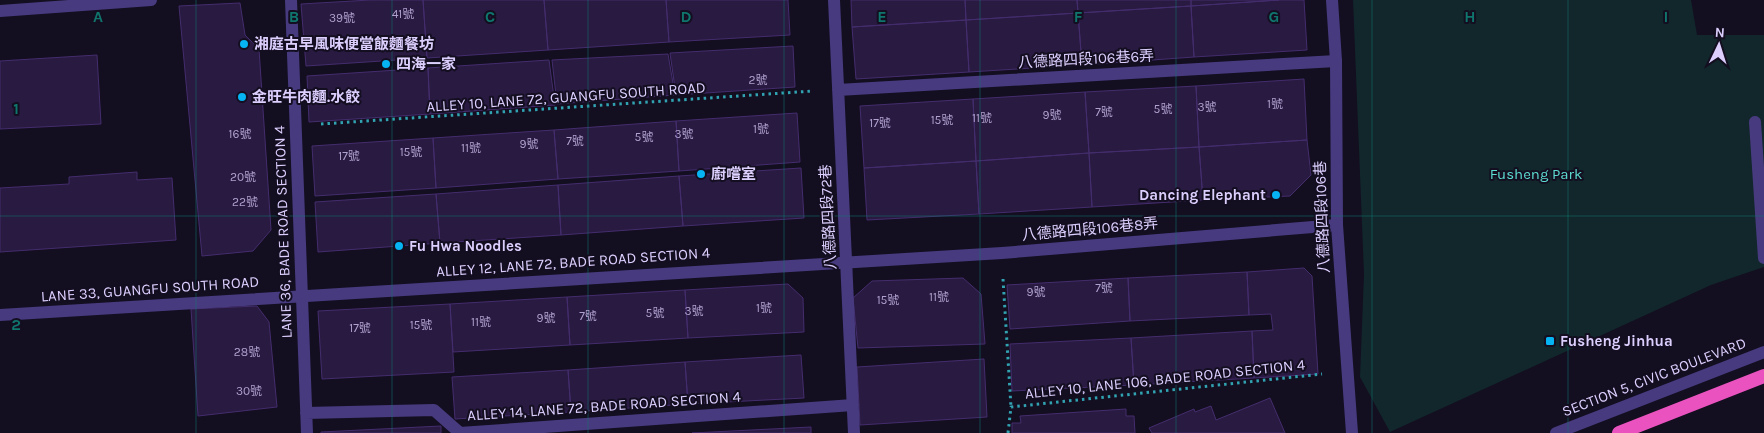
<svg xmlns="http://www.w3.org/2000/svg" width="1764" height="433" font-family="Karla,'Noto Sans TC',sans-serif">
  <rect width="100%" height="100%" fill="#140e21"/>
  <path fill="#11272b" d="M1353 0H1691L1697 35H1764V267L1711 285 1390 432 1360 377 1364 274Z"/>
  <path fill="#291a41" stroke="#442d6d" d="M370 0H423L427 58 306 66 301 4Z
    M423 0H544L548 50 427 58Z
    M544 0H666L669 42 548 50Z
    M666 0H788L790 35 669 42Z
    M851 0H965L966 20 852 27Z
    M965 0H1077L1078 13 966 20Z
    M1077 0H1191V6L1078 13Z
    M1191 0H1279L1191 6Z
    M1279 0H1304L1307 50 1194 57 1191 6Z
    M240 3 245 35 259 49 271 230 253 251 202 256 179 6Z
    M1191 6 1194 57 1082 65 1078 13Z
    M1078 13 1082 65 969 72 966 20Z
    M966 20 969 72 856 79 852 27Z
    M793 46 795 87 676 95 670 53Z
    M668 54 675 95 557 104 552 60Z
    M97 55 101 124 0 129V61Z
    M549 60 555 105 430 114 428 68Z
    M428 68 430 114 309 122 307 76Z
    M1304 79 1307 140 1199 147 1196 86Z
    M1196 86 1199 147 1089 153 1085 92Z
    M1085 92 1089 153 976 161 973 99Z
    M973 99 976 161 864 168 860 106Z
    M797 113 800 162 679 171 676 121Z
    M676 121 679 171 558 179 554 130Z
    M554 130 558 179 436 188 433 138Z
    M433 138 436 188 315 196 312 146Z
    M1307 140 1311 175 1290 196 1203 200 1199 147Z
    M1199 147 1203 200 1092 207 1089 153Z
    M1089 153 1092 207 979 214 976 161Z
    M976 161 979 214 867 220 864 168Z
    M801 168 804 218 683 226 679 176Z
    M137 172V180L172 178 176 240 0 252V188L69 184V177Z
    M679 176 683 226 561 235 558 185Z
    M558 185 561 235 440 243 436 194Z
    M436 194 440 243 318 252 315 202Z
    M1304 268 1312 276 1318 374 1254 378 1252 331 1273 330 1271 314 1249 315 1247 272Z
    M1247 272 1249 315 1130 321 1128 278Z
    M963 278 981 294 985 344 858 348 853 298 872 281Z
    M1128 278 1130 321 1010 329 1007 285Z
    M788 284 803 298 804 332 688 338 685 290Z
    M685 290 688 338 570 345 567 297Z
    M567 297 570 345 453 352 450 304Z
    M450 304 454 372 322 379 318 311Z
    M257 306 269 322 277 407 198 416 191 309Z
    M1252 331 1254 378 1134 385 1131 338Z
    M1131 338 1134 385 1012 391 1010 344Z
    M801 355 804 398 688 404 685 362Z
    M984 359 987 417 860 425 857 367Z
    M685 362 688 404 571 412 568 370Z
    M568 370 571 412 455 419 452 377Z
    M1270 398 1285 433H1152L1149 428 1194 409 1195 412 1211 406 1216 420Z
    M1126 409V416H1134L1135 433H1012V423H1021L1020 416Z
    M441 426V433H321V432Z
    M811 427V433H692Z"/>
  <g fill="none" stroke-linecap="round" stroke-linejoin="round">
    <path stroke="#31a2b0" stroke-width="3" stroke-dasharray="2.5 4" stroke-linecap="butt" d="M321 124 813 91
      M1003 279 1011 407
      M1008 433 1011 407 1322 374"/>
    <path stroke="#483a7f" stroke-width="12" d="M291 0 307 433
      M834 0 854 433
      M0 11 151 0
      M838 90 1336 61
      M1755 122 1764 258
      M0 315 1002 253 1337 225
      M306 413 434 410 460 433 853 405"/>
    <path stroke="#483a7f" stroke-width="12" d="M1332 0 1336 61 1337 225 1352 433"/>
    <path stroke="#483a7f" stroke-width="12" d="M1556 433 1764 352"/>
    <path stroke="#ea53bf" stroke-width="14" d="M1619 433 1764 376"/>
  </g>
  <path fill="none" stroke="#0f766e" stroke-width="1" stroke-opacity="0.55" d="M196 0V433M392 0V433M588 0V433M784 0V433M980 0V433M1176 0V433M1372 0V433M1568 0V433M0 216H1764"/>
  <g fill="#06b3f3" stroke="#140e21" stroke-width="2">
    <circle cx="244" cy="44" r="5"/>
    <circle cx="386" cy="64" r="5"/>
    <circle cx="242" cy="97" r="5"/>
    <circle cx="701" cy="174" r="5"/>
    <circle cx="1276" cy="195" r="5"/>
    <circle cx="399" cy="246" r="5"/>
    <rect x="1545" y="336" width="10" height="10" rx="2.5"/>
  </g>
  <g text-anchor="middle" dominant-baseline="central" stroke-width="4" stroke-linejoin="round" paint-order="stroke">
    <g font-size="12" fill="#afa2cf">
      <text x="403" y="14">41號</text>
      <text x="342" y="18">39號</text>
      <text x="758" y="80">2號</text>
      <text x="1275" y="104">1號</text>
      <text x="1207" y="107">3號</text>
      <text x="1163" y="109">5號</text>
      <text x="1104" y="112">7號</text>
      <text x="1052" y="115">9號</text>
      <text x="982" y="118">11號</text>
      <text x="942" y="120">15號</text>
      <text x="880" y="123">17號</text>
      <text x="761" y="129">1號</text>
      <text x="240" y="134">16號</text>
      <text x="684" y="134">3號</text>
      <text x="644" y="137">5號</text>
      <text x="575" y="141">7號</text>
      <text x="529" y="144">9號</text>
      <text x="471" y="148">11號</text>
      <text x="411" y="152">15號</text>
      <text x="349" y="156">17號</text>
      <text x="243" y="177">20號</text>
      <text x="245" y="202">22號</text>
      <text x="1104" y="288">7號</text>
      <text x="1036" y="292">9號</text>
      <text x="939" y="297">11號</text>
      <text x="888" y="300">15號</text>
      <text x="764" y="308">1號</text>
      <text x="694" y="311">3號</text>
      <text x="655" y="313">5號</text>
      <text x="588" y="316">7號</text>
      <text x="546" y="318">9號</text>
      <text x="481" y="322">11號</text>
      <text x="421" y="325">15號</text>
      <text x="360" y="328">17號</text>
      <text x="247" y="352">28號</text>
      <text x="249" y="391">30號</text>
    </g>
    <g font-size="15" font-weight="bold" fill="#dccffe" stroke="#140e21" text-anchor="start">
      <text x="254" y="44">湘庭古早風味便當飯麵餐坊</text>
      <text x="396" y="64">四海一家</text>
      <text x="252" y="97">金旺牛肉麵.水餃</text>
      <text x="711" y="174">廚嚐室</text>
      <text x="1266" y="195" text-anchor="end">Dancing Elephant</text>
      <text x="409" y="246">Fu Hwa Noodles</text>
      <text x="1560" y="341">Fusheng Jinhua</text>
    </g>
    <g font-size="15" fill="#dccffe" stroke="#140e21">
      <text transform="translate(1086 59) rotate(-3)">八德路四段106巷6弄</text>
      <text transform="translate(566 97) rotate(-4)">ALLEY 10, LANE 72, GUANGFU SOUTH ROAD</text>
      <text transform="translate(828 217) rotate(-93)">八德路四段72巷</text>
      <text transform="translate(1322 217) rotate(-92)">八德路四段106巷</text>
      <text transform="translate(1090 229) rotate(-5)">八德路四段106巷8弄</text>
      <text transform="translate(283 232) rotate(-92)">LANE 36, BADE ROAD SECTION 4</text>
      <text transform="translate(573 262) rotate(-4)">ALLEY 12, LANE 72, BADE ROAD SECTION 4</text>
      <text transform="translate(150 289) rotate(-4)">LANE 33, GUANGFU SOUTH ROAD</text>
      <text transform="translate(1654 377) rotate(-21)">SECTION 5, CIVIC BOULEVARD</text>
      <text transform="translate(1165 379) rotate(-6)">ALLEY 10, LANE 106, BADE ROAD SECTION 4</text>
      <text transform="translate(604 406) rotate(-4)">ALLEY 14, LANE 72, BADE ROAD SECTION 4</text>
    </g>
    <g font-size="15" fill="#5ddcd1" stroke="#140e21">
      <text x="1536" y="174">Fusheng Park</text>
    </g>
  </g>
  <g font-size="16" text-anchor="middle" font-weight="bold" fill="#0f766e" stroke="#140e21" stroke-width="4" stroke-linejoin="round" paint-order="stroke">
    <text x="98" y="22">A</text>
    <text x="294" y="22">B</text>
    <text x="490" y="22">C</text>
    <text x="686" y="22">D</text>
    <text x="882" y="22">E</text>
    <text x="1078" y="22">F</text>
    <text x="1274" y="22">G</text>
    <text x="1470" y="22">H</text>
    <text x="1666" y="22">I</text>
    <text x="16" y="114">1</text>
    <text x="16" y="330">2</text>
  </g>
  <g transform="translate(1719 45) rotate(4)" stroke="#140e21" stroke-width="4" paint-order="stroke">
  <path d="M0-4L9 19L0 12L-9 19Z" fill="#dccffe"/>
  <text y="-8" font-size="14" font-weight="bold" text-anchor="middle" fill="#dccffe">N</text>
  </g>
</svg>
